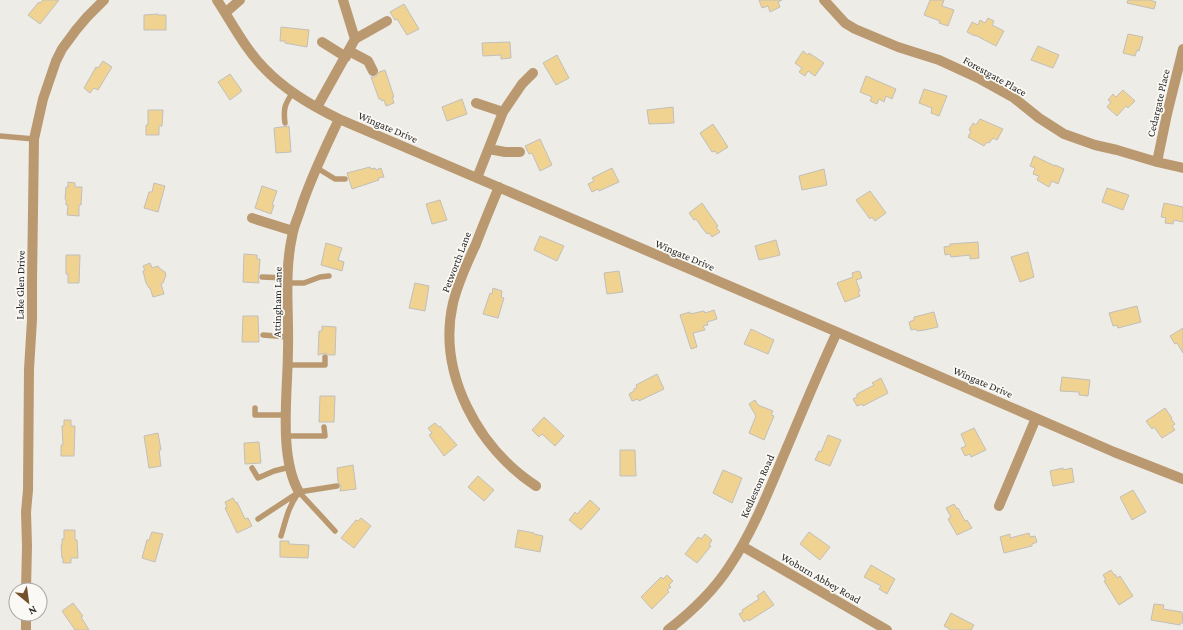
<svg xmlns="http://www.w3.org/2000/svg" width="1183" height="630" font-family="'Crimson Pro',serif">
  <rect width="100%" height="100%" fill="#eeece7"/>
  <path fill="#f1d391" stroke="#c1bfbb" d="M43 0H59L40 24 28 15 39 2 40 3Z
    M759 0H782L778 2 780 7 770 12 768 6 762 8Z
    M930 0H944L942 6 954 10 948 26 939 23 940 21 924 15Z
    M1128 0H1150L1156 2 1154 9 1127 3Z
    M404 4 419 29 407 35 397 19 395 20 390 12Z
    M158 14V15H166V30H144V15Z
    M988 18 994 21 992 25 1004 31 996 46 975 35V36L967 32 972 22 978 25 980 20 985 23Z
    M281 27 309 30 307 47 285 43V41H280Z
    M1128 34 1143 37 1139 51 1137 50 1135 56 1123 53Z
    M510 42 511 58 501 59V55L483 56 482 43Z
    M1038 46 1059 55 1053 68 1031 60Z
    M803 51 808 55 809 53 824 63 815 76 808 71 805 76 799 72 802 68 795 63Z
    M557 55 569 78 556 85 543 63Z
    M103 61 112 67 98 90 94 88 90 93 84 88 96 67 98 68Z
    M385 70 394 97H392L394 103 386 106 384 100 382 101 381 99H379L371 77H376L379 72Z
    M230 74 242 91 230 100 218 82Z
    M866 76 896 89 892 99 886 96 884 102 879 99 877 104 870 101 872 97 860 92Z
    M924 89 947 96 939 116 931 113 932 108 919 103Z
    M1123 90 1135 101 1128 108 1126 106 1117 116 1107 107 1111 102 1108 100 1113 94 1116 97Z
    M462 99 467 114 447 121 442 107Z
    M673 107 674 123 649 124 647 110Z
    M148 110H163L162 126H159V135H146V125H148Z
    M980 119 1003 129 997 140 993 138 989 143 987 142 984 146 968 137 971 131 969 130 973 123 976 125Z
    M713 124 728 147 717 154 715 151 712 152 700 133Z
    M289 126 291 152 276 153 274 128Z
    M540 139 552 165 540 171 532 153 529 154 525 146Z
    M1034 156 1055 166V165L1064 169 1058 184 1052 181 1049 187 1037 180 1039 176 1033 174 1035 168 1030 166Z
    M370 167 371 169 375 168 376 170 381 168 384 177 378 178 379 180 352 189 347 173Z
    M612 168 619 182 599 191 598 189 592 192 588 184 594 181 592 178Z
    M824 169 827 185 802 190 799 176Z
    M68 182 75 183V187H82L81 205H79V216L67 215 68 205H66V200L65 199 66 187H68Z
    M154 183 165 186 158 212 144 208 149 192H152Z
    M262 186 277 191 272 205H274L271 214 255 208Z
    M1107 188 1129 195 1123 210 1102 202Z
    M870 191 886 213 875 221 872 217 870 219 856 200Z
    M440 200 447 220 432 224 426 204Z
    M702 203 718 226 716 227 720 232 712 237 709 233 707 234 703 229 696 219 694 220 689 213Z
    M1164 203 1183 207V222L1174 220 1173 224 1165 223 1166 218 1161 217Z
    M540 236 564 246 557 261 534 250Z
    M776 240 780 255 759 260 755 246Z
    M978 242 979 258 970 259V255L951 257 950 254 945 255 944 247 950 246V244Z
    M326 243 342 248 338 260 344 262 342 271 321 265Z
    M1028 252 1034 277 1020 282 1011 257Z
    M244 254 257 255V259H260L259 274 258 276 259 283 243 282Z
    M66 255H80L79 283H68V274H66Z
    M150 263 152 268 158 266 159 268 165 272 166 275 163 283 161 284 164 294 153 297 150 288H149L146 283 143 271 145 270 143 266Z
    M619 271 623 292 607 294 604 273Z
    M858 271 860 272 862 278 856 280 860 291 858 292 860 296 845 302 837 283 853 277 852 273Z
    M415 283 429 286 425 311 409 308Z
    M493 288 502 291 501 297 504 298 498 318 483 314 490 293 492 294Z
    M1137 306 1141 322 1118 328 1117 325 1113 326 1109 313Z
    M714 310 717 319 707 322 708 325 703 326 705 330 693 333 697 347 691 349 680 315 690 312V314L704 311 705 313Z
    M934 312 938 327 925 330 917 331 916 329 911 330 909 322 914 320V317Z
    M243 316H258L259 342H242Z
    M322 326 336 327 335 355H329L325 353 318 355 319 331H322Z
    M1183 328V353L1177 343 1175 344 1170 336Z
    M751 329 774 340 768 354 744 344Z
    M657 374 664 389 639 401 638 399 632 401 629 394 634 391V389L637 388 636 385Z
    M1062 377 1090 380 1088 396 1079 395V392L1060 391Z
    M881 378 888 393 863 406 862 404 857 406 853 399 857 397V394L874 385 872 383Z
    M320 396H335L334 422H319Z
    M755 400 758 405 773 411 771 415 774 416 764 440 749 433 756 416 749 404Z
    M1165 408 1172 418 1171 419 1175 424 1172 426 1175 430 1162 438 1154 427 1152 429 1146 421Z
    M544 417 564 436 555 446 542 434 539 437 532 430Z
    M64 420H71V426H75L74 456H61V445H63L62 426H64Z
    M435 423 439 427 440 426 457 445 444 456 429 435 432 433 428 428Z
    M974 428 986 450 971 457 970 454 965 456 961 448 966 446 961 434Z
    M158 433 161 450H159L161 466 149 468 144 436Z
    M828 435 841 440 830 466 815 460 819 451 821 452Z
    M259 442 261 463 245 464 244 443Z
    M620 450H635L636 476H620Z
    M353 465 356 489 340 491 341 486 338 482 337 468Z
    M1063 468V470L1072 468 1074 482 1053 486 1050 471Z
    M723 470 742 478 732 503 713 493Z
    M478 476 494 490 484 501 468 487Z
    M1133 490 1146 512 1132 520 1120 497Z
    M233 498 236 503 237 502 245 519 248 518 252 526 237 533 225 508 227 507 225 502Z
    M590 500 600 509 581 530 569 520 575 512 577 514Z
    M954 504 957 509 958 508 965 521 967 520 972 528 957 535 948 519 951 517 946 508Z
    M361 518 371 526 354 548 341 538 356 520 358 521Z
    M64 530H75V540H77L78 558H71V563H63V558H62L61 545H62V539H64Z
    M518 530 534 533V534L543 536 540 552 515 547Z
    M152 532 163 534 155 562 142 558 147 540H149Z
    M809 532 830 547 820 560 800 544Z
    M1029 533 1030 537 1035 536 1037 542 1032 544V546L1004 553 1000 537 1010 534V538Z
    M705 534 712 540 709 545 711 546 697 563 685 554 698 537 701 539Z
    M280 541H289V544L309 545 308 558 280 557Z
    M871 565 895 579 887 594 879 589 881 586 864 577Z
    M1111 570 1114 575 1115 574 1117 578 1120 576 1133 596 1119 605 1104 581 1106 580 1103 575Z
    M667 575 673 581 669 585 671 587 667 590 669 592 652 609 641 597 661 577 663 579Z
    M764 591 774 605 749 621 748 619 744 622 739 614 743 612 742 610 759 599 757 596Z
    M73 603 83 616 81 617 89 630H75L62 611Z
    M1154 604 1164 605 1163 609 1182 612 1183 623H1180V625L1151 620Z
    M951 613 974 625 971 630H951L944 626Z"/>
  <g fill="none" stroke-linecap="round" stroke-linejoin="round">
    <path stroke="#ba9970" stroke-width="5.5" d="M285 123C283 108 285 104 293 92
      M0 136 34 139
      M317 168 335 179H345
      M262 277 288 278
      M288 283H304L320 277 329 276
      M263 335 288 337
      M288 365H325V357
      M255 408V415H286
      M287 436H325L324 427
      M252 468 258 478 274 471 290 467
      M299 492 335 531
      M258 519 299 492 337 486
      M281 536C286 520 287 510 297 495"/>
    <path stroke="#ba9970" stroke-width="10" d="M217 0C232 23 245 49 265 69 285 90 312 106 339 119L837 332 1114 452 1183 479
      M343 0 355 39
      M824 0 845 23 855 29 898 47 939 60 978 78 1014 98 1039 118 1064 134 1095 145 1117 150 1157 162 1183 168
      M225 13 240 0
      M322 42 346 57
      M349 51 368 61 373 71
      M476 103 503 112
      M317 107 355 39 387 21
      M489 149 505 152H520
      M1157 162 1167 114 1183 49
      M477 178 503 112 522 84 533 73
      M499 187C491 206 483 225 476 244 467 263 458 283 453 303 437 373 478 448 536 486
      M252 218 293 231
      M299 492C278 456 288 390 288 349 289 312 284 273 292 237 293 228 297 220 300 211 310 179 325 149 339 119
      M999 506 1036 418
      M742 546 887 630
      M26 590 27 546 26 512 28 490 29 369 32 320V282L34 139 43 99 56 61 62 49 76 30 87 17 104 0
      M26 630V614
      M668 630C690 613 714 590 729 567 756 527 772 482 791 438 806 402 821 367 837 332"/>
  </g>
  <g text-anchor="middle" dominant-baseline="central" stroke-width="3.5" stroke-linejoin="round" paint-order="stroke">
    <g font-size="11" fill="#292826" stroke="#fbf9f5">
      <text transform="translate(995 76) rotate(29)">Forestgate Place</text>
      <text transform="translate(1158 103) rotate(-77)">Cedargate Place</text>
      <text transform="translate(388 127) rotate(23)">Wingate Drive</text>
      <text transform="translate(685 255) rotate(23)">Wingate Drive</text>
      <text transform="translate(456 262) rotate(-69)">Petworth Lane</text>
      <text transform="translate(20 285) rotate(-89)">Lake Glen Drive</text>
      <text transform="translate(277 302) rotate(-89)">Attingham Lane</text>
      <text transform="translate(983 382) rotate(23)">Wingate Drive</text>
      <text transform="translate(757 486) rotate(-66)">Kedleston Road</text>
      <text transform="translate(821 578) rotate(30)">Woburn Abbey Road</text>
    </g>
  </g>
  <g transform="translate(28 602) rotate(151)"><circle r="19" fill="#fbf9f5" stroke="#a7a5a2"/>
  <path d="M0-3L7 15L0 10L-7 15Z" fill="#74502a"/>
  <text y="-6" font-size="11" font-weight="bold" text-anchor="middle" fill="#292826">N</text>
  </g>
</svg>
